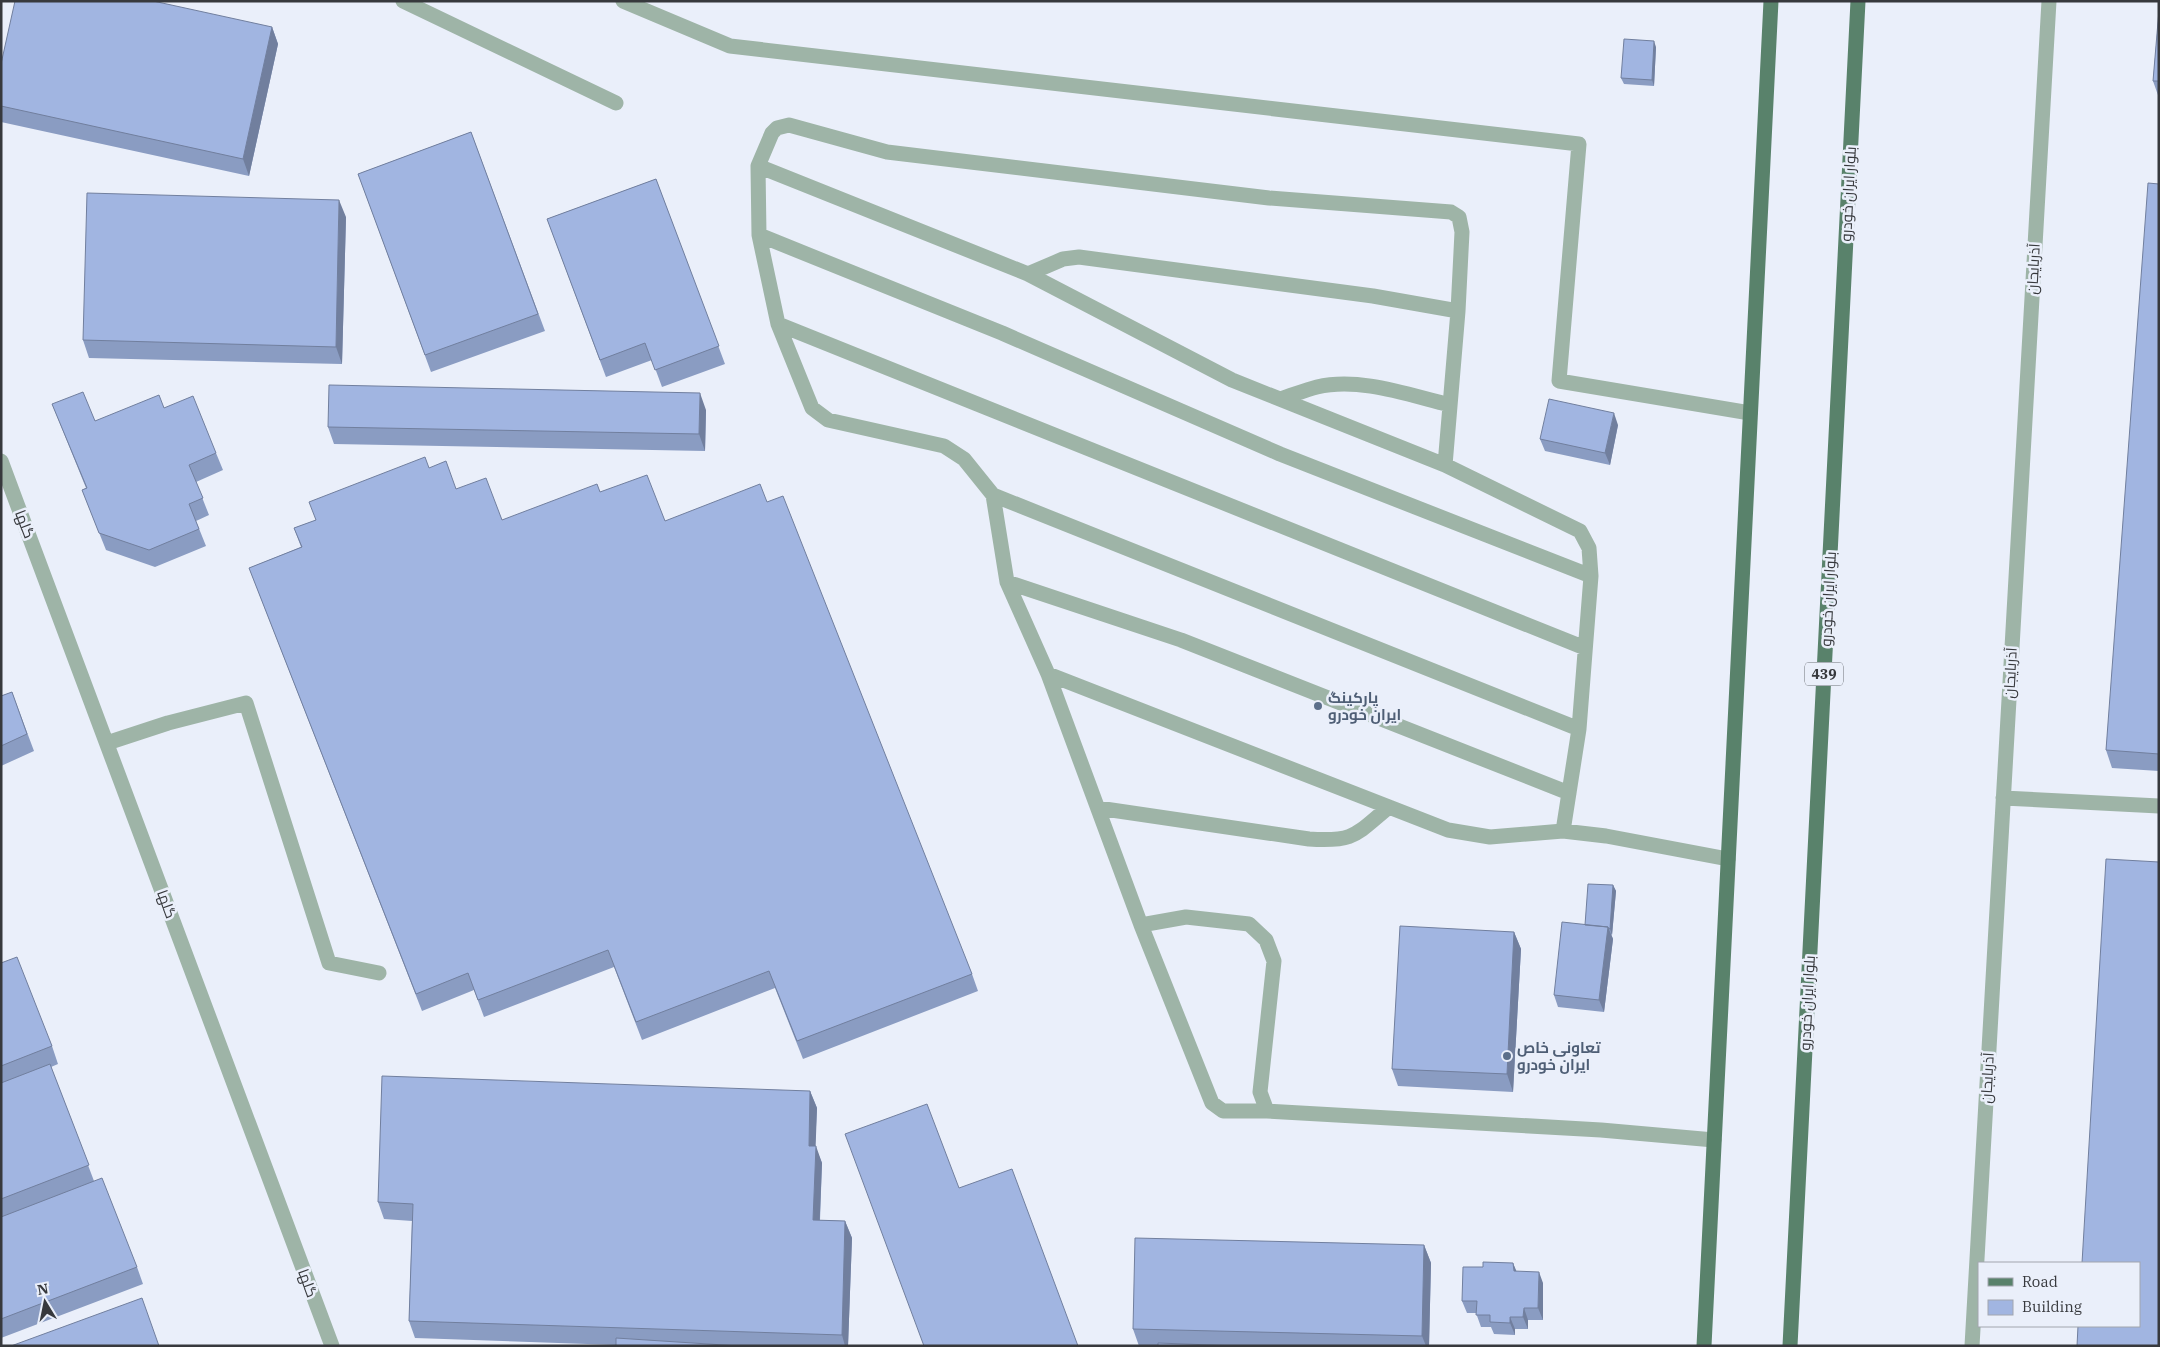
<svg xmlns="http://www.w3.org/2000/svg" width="2160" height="1347" font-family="'IBM Plex Serif',Cairo,serif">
  <rect width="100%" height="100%" fill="#eaeffa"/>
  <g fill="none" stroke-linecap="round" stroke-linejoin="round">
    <path stroke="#9eb4a7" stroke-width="15" d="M403 1 616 103
      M623 1 730 46 1579 144 1559 381 1750 413
      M758 166 1028 274 1232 380 1445 465 1580 531 1589 548 1591 576 1579 729 1563 831
      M759 235 1002 333 1280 454 1591 576
      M1028 274 1063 259 1079 257 1373 296 1458 311
      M778 324 1585 648
      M1280 399C1293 395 1305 390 1317 387 1360 377 1408 395 1450 405
      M1 461 332 1346
      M993 495 1579 729
      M1007 582 1181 640 1569 793
      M1048 674 1448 830 1490 837 1563 831 1606 836 1728 859
      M107 743 168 723 246 703 329 963 379 973
      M2003 798 2159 806
      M1098 808 1309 839C1355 842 1355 835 1389 807
      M1141 925 1186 917 1249 924 1266 940 1274 961 1260 1092 1267 1111 1601 1130 1714 1140
      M1267 1111H1223L1212 1103 1141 925 1048 674 1007 582 993 495 964 459 944 446 828 420 812 408 778 324 759 235 758 166 772 133 777 128 789 125 887 152 1269 198 1451 212 1459 217 1462 232 1458 311 1445 465
      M1972 1346 2049 1"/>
    <path stroke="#59826b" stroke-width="15" d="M1704 1346 1771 1
      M1790 1346 1858 1"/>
  </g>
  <path fill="#8a9cc2" d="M2159 10V98L2153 81Z
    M272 27 278 44 249 176 1 122V64Z
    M1656 47 1654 86 1624 84 1621 78Z
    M471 132 545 331 431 372 358 174Z
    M656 179 725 364 662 387 652 360 606 377 547 219Z
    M2159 184V771L2112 768 2106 750Z
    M346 217 342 364 89 358 83 340Z
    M52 404 95 421 164 408 216 453 223 470 196 482 209 515 196 521 206 546 155 567 106 550 82 490 86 488Z
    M706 410 705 451 334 444 328 427Z
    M1618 425 1610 465 1545 451 1540 439Z
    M429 468 456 489 502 520 600 492 665 521 767 502 972 974 978 991 803 1059 775 988 642 1040 614 967 484 1017 474 990 422 1011 249 568 301 547 294 528 316 520Z
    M12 692 34 751 1 766V696Z
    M1613 885 1616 891 1612 935 1611 934 1613 939 1604 1012 1558 1007 1554 995 1585 925Z
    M1514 932 1521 949 1513 1092 1398 1086 1392 1069Z
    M1 963 52 1046 58 1064 51 1067 94 1181 137 1267 143 1284 1 1338Z
    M810 1091 817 1108 815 1146 822 1163 820 1220 845 1221 852 1238 848 1346H616V1345L415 1338 409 1321 412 1221 384 1219 378 1202Z
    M1424 1245 1431 1263 1429 1346H1139L1133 1329Z
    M1513 1263 1516 1271 1543 1283V1320H1528V1329H1515V1335L1494 1334 1491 1327H1481L1476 1313H1467L1462 1301 1483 1267Z"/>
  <path fill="#717f9e" d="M272 27 278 44 249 176 243 159Z
    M1654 41 1656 47 1654 86 1652 80Z
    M339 200 346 217 342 364 336 347Z
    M700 393 706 410 705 451 699 434Z
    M1614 413 1618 425 1610 465 1605 453Z
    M1613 885 1616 891 1612 935 1610 929Z
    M1608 927 1613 939 1604 1012 1599 1000Z
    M1514 932 1521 949 1513 1092 1507 1074Z
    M810 1091 817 1108 815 1163 809 1146Z
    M816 1146 822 1163 819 1237 813 1220Z
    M845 1221 852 1238 848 1346H845L842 1335Z
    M1424 1245 1431 1263 1429 1346H1426L1422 1336Z
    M1513 1263 1518 1275 1514 1271Z
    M1539 1272 1543 1283V1320L1538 1308Z
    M1524 1308 1528 1320V1329L1523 1317Z
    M1510 1317 1515 1329V1335L1510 1323Z"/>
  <path fill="#a1b5e1" stroke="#717f9e" d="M15 1H153L272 27 243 159 1 106V64Z
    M2159 10V81H2153Z
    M1624 39 1654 41 1652 80 1621 78Z
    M471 132 538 314 425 355 358 174Z
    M656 179 719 346 655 370 645 343 600 360 547 219Z
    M2148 183 2159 184V754L2106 750Z
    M87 193 339 200 336 347 83 340Z
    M329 385 700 393 699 434 328 427Z
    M83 392 95 421 159 395 164 408 193 396 216 453 189 465 203 498 189 504 199 529 149 550 99 533 82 490 87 488 52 404Z
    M1549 399 1614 413 1605 453 1540 439Z
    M425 457 429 468 446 461 456 489 486 478 502 520 597 484 600 492 647 475 665 521 760 484 767 502 783 496 972 974 797 1041 769 971 636 1022 608 950 478 1000 468 973 416 994 249 568 302 547 294 528 316 520 309 502Z
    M12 692 27 734 1 746V696Z
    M2106 859 2159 862V1346H2077L2078 1326H2139V1263H2082Z
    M1588 884 1613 885 1610 929 1608 928V927L1585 925Z
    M1562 922 1608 927 1599 1000 1554 995Z
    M1400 926 1514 932 1507 1074 1392 1069Z
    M17 957 52 1046 1 1066V963Z
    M50 1064 89 1165 1 1199V1083Z
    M382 1076 810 1091 809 1146H816L813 1220 845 1221 842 1335 409 1321 413 1204 378 1202Z
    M927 1104 959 1188 1012 1169 1078 1346H924L845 1134Z
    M102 1178 137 1267 1 1319V1217Z
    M1135 1238 1424 1245 1422 1336 1133 1329Z
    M1483 1262 1513 1263 1514 1271 1539 1272 1538 1308H1524L1523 1317H1510V1323L1490 1322V1315H1476L1477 1301H1462L1463 1267H1483Z
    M142 1298 159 1346H11Z
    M616 1338 739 1346H616Z
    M1158 1343 1238 1346H1158Z"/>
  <g fill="#5c6f8a" stroke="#eaeffa" stroke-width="2">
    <circle cx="1318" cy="706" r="5"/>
    <circle cx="1507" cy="1056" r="5"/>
  </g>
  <g text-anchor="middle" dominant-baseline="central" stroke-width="5" stroke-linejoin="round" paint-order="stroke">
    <rect fill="#eaeffa" stroke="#6d7076" stroke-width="1" x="1805" y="662.5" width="38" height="23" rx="4"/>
    <g font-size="14" font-weight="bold" fill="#37393d">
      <text x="1824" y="674">439</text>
    </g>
    <g font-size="15" fill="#37393d" stroke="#eaeffa">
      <text transform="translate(1848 194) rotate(-87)">بلوار ایران خودرو</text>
      <text transform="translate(2033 269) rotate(-87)">آذربایجان</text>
      <text transform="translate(25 524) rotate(69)">گلها</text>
      <text transform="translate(1828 599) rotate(-87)">بلوار ایران خودرو</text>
      <text transform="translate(2010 673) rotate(-87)">آذربایجان</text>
      <text transform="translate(167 904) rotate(70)">گلها</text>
      <text transform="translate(1807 1003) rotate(-87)">بلوار ایران خودرو</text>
      <text transform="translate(1987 1078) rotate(-87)">آذربایجان</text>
      <text transform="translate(308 1283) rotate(70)">گلها</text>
    </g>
    <g font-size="15" font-weight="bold" fill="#4e5e75" stroke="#eaeffa" text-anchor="start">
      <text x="1328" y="697">پارکینگ<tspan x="1328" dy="17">ایران خودرو</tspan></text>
      <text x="1517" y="1047">تعاونی خاص<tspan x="1517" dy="17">ایران خودرو</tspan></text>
    </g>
  </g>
  <rect width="2160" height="1347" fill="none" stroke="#37393d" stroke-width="5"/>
  <rect x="1978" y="1262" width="162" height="65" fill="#eaeffa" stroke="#a2a6ae"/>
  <rect x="1988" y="1278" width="25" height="8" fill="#59826b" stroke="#a2a6ae"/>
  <text x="2022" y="1287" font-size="15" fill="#37393d">Road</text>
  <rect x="1988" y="1300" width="25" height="15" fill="#a1b5e1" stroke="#a2a6ae"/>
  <text x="2022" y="1312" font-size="15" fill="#37393d">Building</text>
  <g transform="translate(45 1302) rotate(350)" stroke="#eaeffa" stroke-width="4" paint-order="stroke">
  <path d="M0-4L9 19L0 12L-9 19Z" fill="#37393d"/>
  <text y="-8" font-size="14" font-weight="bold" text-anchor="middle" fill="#37393d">N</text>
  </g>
</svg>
